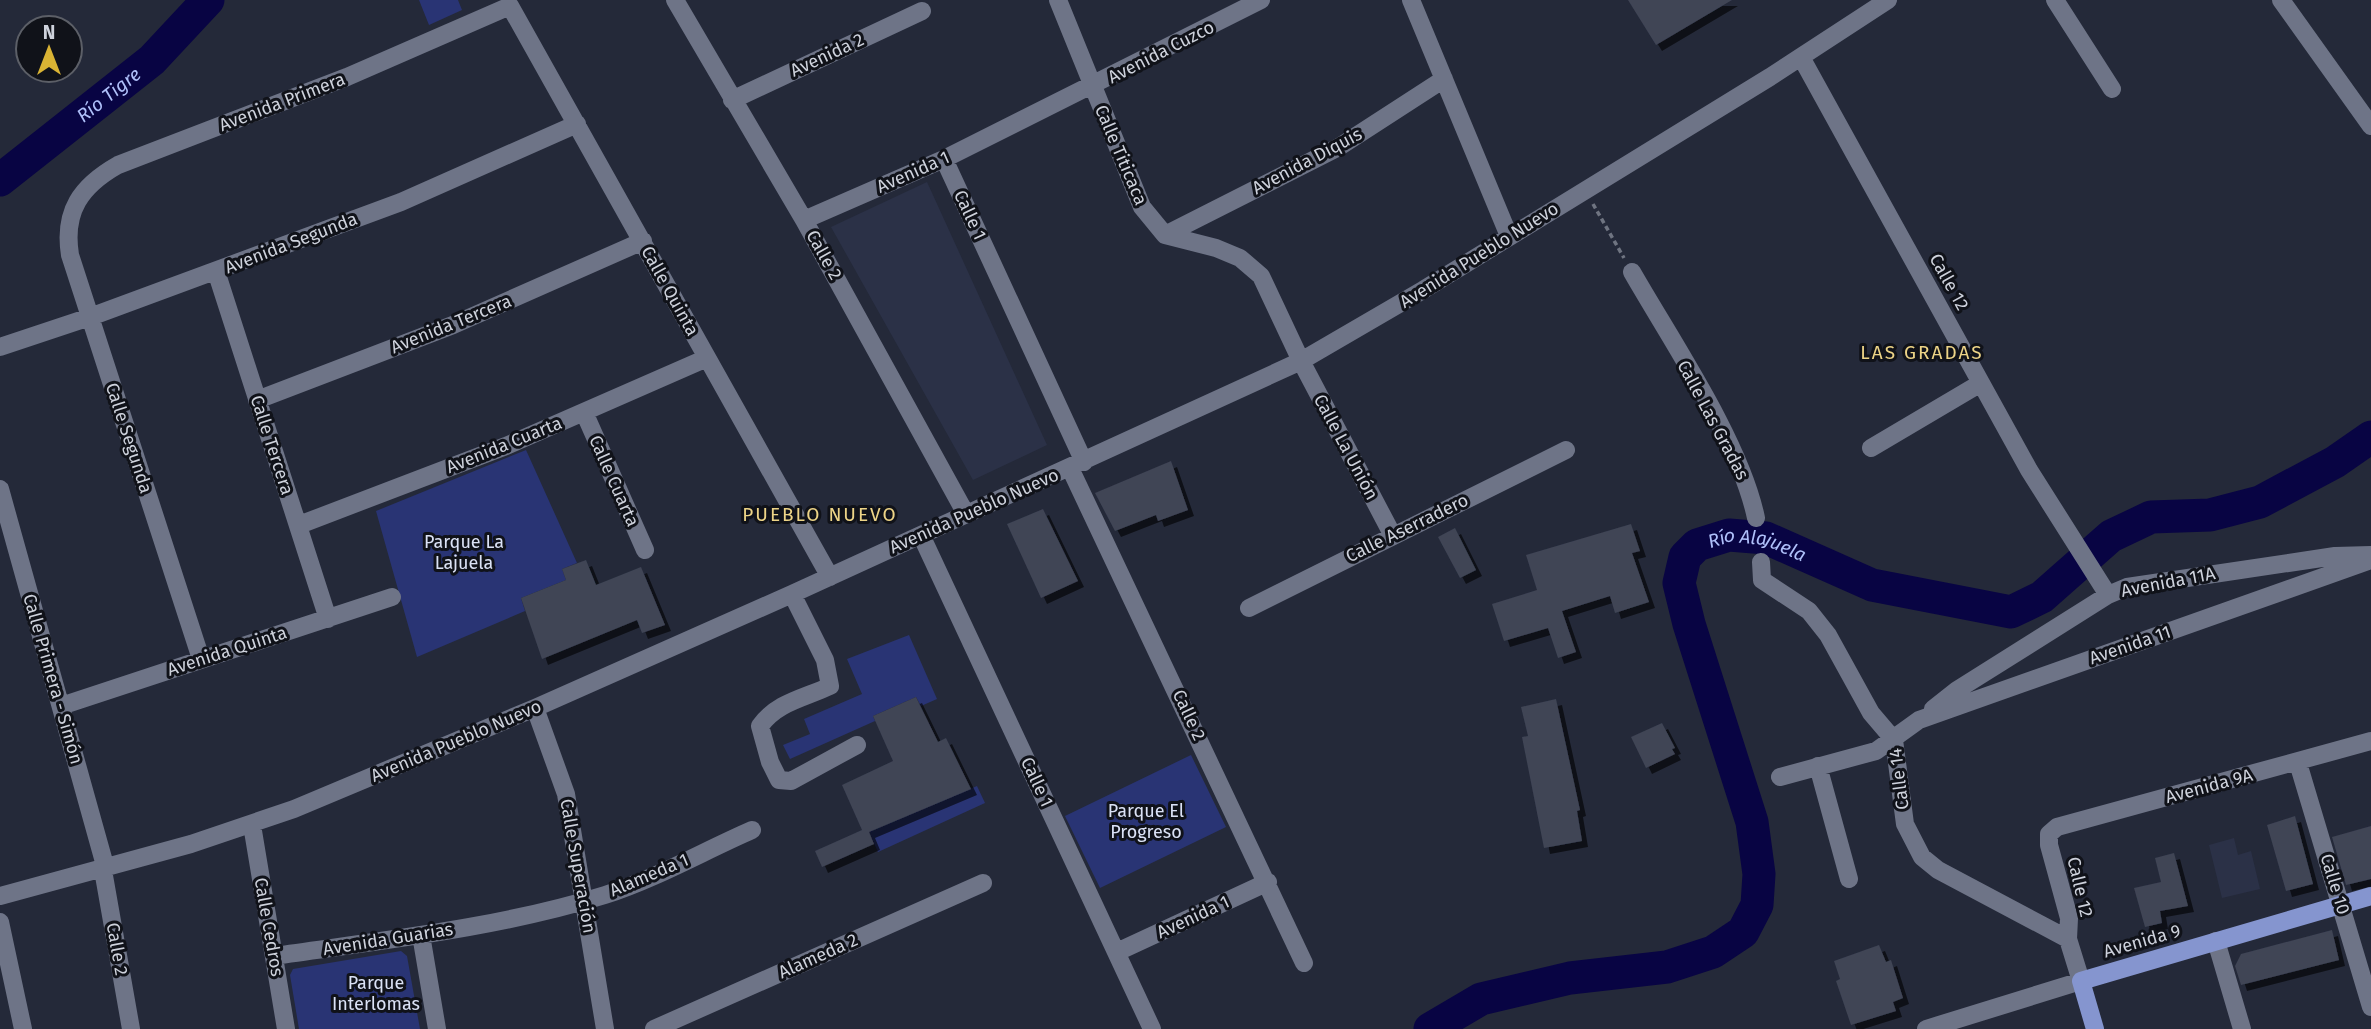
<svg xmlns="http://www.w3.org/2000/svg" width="2371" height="1029" font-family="'Fira Sans',sans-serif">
  <defs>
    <filter id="shadow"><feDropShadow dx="6" dy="6" stdDeviation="0" flood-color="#0009"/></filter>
  </defs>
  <rect width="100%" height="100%" fill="#242939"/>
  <path fill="#2b3147" d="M927 182 1047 445 973 480 831 227Z
    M2234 838 2238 855 2251 851 2260 889 2222 898 2209 845Z"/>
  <path fill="#293474" d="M419 0H458L462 10 429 25Z
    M526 450 577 563 562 569 566 580 521 598 525 611 417 657 376 511Z
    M909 635 937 699 921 706 916 697 873 716 875 721 790 759 783 745 810 734 804 719 862 694 847 659Z
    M1191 755 1226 827 1100 888 1065 816Z
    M977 786 985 803 878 852 869 832Z
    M401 951 407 956 420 1029H299L290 975 293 969Z"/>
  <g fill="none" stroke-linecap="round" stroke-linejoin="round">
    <g stroke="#080443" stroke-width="33">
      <path id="s1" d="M0 180 152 60 208 0"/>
      <path id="s2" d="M1430 1029 1481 999 1570 978 1667 967 1713 952 1743 932 1757 905 1759 874 1752 822 1689 624 1679 583 1685 557 1697 545 1729 535 1766 538 1872 585 2011 612 2042 597 2111 536 2151 517 2210 515 2260 502 2335 462 2371 437"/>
    </g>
  </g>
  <path fill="#3f4455" filter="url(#shadow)" d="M1628 0H1732L1656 45Z
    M1171 461 1188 510 1158 521 1156 515 1115 531 1095 493Z
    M1043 509 1078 581 1041 598 1007 524Z
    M1631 524 1640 551 1632 553 1649 602 1615 613 1610 596 1562 611 1576 652 1558 658 1548 628 1504 641 1492 604 1537 590 1526 555Z
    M1455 528 1476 570 1460 578 1438 537Z
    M586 560 596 585 641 567 665 625 642 633 637 620 542 659 521 598 566 580 562 569Z
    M916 697 938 742 946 738 971 789 869 832 874 844 822 867 815 851 862 830 842 785 893 761 873 716Z
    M1556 699 1580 810 1577 811 1582 841 1544 848 1522 737 1528 736 1521 707Z
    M1662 723 1675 748 1672 749 1675 754 1646 768 1631 737Z
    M2295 816 2313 884 2286 891 2267 825Z
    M2371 826V879L2346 885 2332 837Z
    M2174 853 2188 906 2160 911 2162 923 2145 927 2134 888 2161 882 2155 858Z
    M2332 930 2339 960 2241 985 2235 966 2241 954Z
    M1879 945 1886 962 1891 960 1903 998 1893 1002 1896 1011 1851 1025 1836 981 1840 979 1834 961Z"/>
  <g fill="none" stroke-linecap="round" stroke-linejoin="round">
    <path stroke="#6f7481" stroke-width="3.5" stroke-dasharray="5 3.5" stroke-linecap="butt" d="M1593 204 1624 258"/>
    <path stroke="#6e7487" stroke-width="18" d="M675 0 804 220 966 514
      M1058 0 1142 207 1165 235 1216 248 1240 258 1261 276 1301 361 1392 534
      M1411 0 1509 236
      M2055 0 2112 89
      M2281 0 2371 126
      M1801 57 2029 470 2108 595
      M732 100 922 11
      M944 159 1084 462
      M804 220 944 159 1261 0
      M1165 235 1339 147 1444 79
      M216 271 328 619
      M1632 272C1672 342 1740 441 1756 518
      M0 347 90 317 401 202 577 124
      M257 400 453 325 643 241
      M584 412 645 550
      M1871 448 1981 383
      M1070 468 1304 963
      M0 489 106 869
      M299 525 506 446 707 358
      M921 535 1152 1029
      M1761 562 1762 580 1809 611 1828 635 1871 713 1894 740 1905 824 1922 857 1938 870 2068 939
      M792 594 825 660 830 686C805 698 777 702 760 726L770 762 779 780 791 781 857 745
      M1249 608 1566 450
      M201 659 70 255C63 211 81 186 118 165L347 77 510 6 830 577
      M61 706 392 597
      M535 708 566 794 605 1029
      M1933 709 1957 690 2108 595 2127 587 2335 556 2371 555
      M2298 763 2371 1007
      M1818 766 1849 879
      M1780 777 1876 751 1919 720 2371 560
      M252 825 286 1029
      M103 870 131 1029
      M0 896 191 844 294 809 535 708 792 594 1301 361 1423 290 1770 77 1888 0
      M0 922 23 1029
      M421 935 437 1029
      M2216 941 2242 1029
      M1117 952 1268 882
      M274 956C385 940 498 928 605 895 655 879 704 851 752 830
      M654 1029 983 883
      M1926 1029 2081 981 2068 939 2069 918 2049 845V834L2057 827 2371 741"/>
    <path stroke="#8595cf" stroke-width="18" d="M2095 1029 2081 981 2371 896"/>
  </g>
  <g text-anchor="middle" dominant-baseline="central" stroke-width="6" stroke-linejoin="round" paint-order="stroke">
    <g font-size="18" fill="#ced2dc" stroke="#101219">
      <text transform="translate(1161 52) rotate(-27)">Avenida Cuzco</text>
      <text transform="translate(827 55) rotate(-25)">Avenida 2</text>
      <text transform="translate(282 102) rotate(-21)">Avenida Primera</text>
      <text transform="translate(1121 155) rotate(67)">Calle Titicaca</text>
      <text transform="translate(1307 161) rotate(-28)">Avenida Diquis</text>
      <text transform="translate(913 172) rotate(-24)">Avenida 1</text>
      <text transform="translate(970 215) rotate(65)">Calle 1</text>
      <text transform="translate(291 243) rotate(-21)">Avenida Segunda</text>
      <text transform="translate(824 255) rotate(61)">Calle 2</text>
      <text transform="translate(1479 255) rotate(-32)">Avenida Pueblo Nuevo</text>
      <text transform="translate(1949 282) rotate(61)">Calle 12</text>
      <text transform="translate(670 291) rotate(61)">Calle Quinta</text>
      <text transform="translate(451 324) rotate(-22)">Avenida Tercera</text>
      <text transform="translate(1713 420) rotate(62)">Calle Las Gradas</text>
      <text transform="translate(129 438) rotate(72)">Calle Segunda</text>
      <text transform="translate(272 445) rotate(72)">Calle Tercera</text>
      <text transform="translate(504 445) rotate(-22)">Avenida Cuarta</text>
      <text transform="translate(1346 447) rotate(62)">Calle La Unión</text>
      <text transform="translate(614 481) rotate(66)">Calle Cuarta</text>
      <text transform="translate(974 511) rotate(-24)">Avenida Pueblo Nuevo</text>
      <text transform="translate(1407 528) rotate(-26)">Calle Aserradero</text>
      <text transform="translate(2168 582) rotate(-11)">Avenida 11A</text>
      <text transform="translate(2130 645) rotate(-19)">Avenida 11</text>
      <text transform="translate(227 651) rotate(-18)">Avenida Quinta</text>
      <text transform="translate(53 679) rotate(74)">Calle Primera - Simón</text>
      <text transform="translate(1189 715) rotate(65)">Calle 2</text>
      <text transform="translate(456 741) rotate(-23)">Avenida Pueblo Nuevo</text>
      <text transform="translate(1899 779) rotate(-97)">Calle 14</text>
      <text transform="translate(1037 782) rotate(65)">Calle 1</text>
      <text transform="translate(2209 786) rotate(-15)">Avenida 9A</text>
      <text transform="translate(578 866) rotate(80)">Calle Superación</text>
      <text transform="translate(649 875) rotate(-23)">Alameda 1</text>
      <text transform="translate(2335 884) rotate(73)">Calle 10</text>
      <text transform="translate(2080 887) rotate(77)">Calle 12</text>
      <text transform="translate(1193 917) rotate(-25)">Avenida 1</text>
      <text transform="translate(269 927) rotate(80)">Calle Cedros</text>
      <text transform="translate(388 939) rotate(-9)">Avenida Guarias</text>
      <text transform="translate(2142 941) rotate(-16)">Avenida 9</text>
      <text transform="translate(117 949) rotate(80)">Calle 2</text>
      <text transform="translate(818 956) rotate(-24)">Alameda 2</text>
    </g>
    <g font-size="18" fill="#dbe2f6" stroke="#101219">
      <text x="464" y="542">Parque La<tspan x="464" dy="21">Lajuela</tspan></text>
      <text x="1146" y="811">Parque El<tspan x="1146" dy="21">Progreso</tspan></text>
      <text x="376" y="983">Parque<tspan x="376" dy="21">Interlomas</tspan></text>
    </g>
    <g font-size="19" font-style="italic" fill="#afc0fa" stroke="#101219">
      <text stroke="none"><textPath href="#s1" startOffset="138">Río Tigre</textPath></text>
      <text stroke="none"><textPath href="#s2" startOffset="803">Río Alajuela</textPath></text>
    </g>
    <g font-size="19" letter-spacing="2" fill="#edd487" stroke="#101219">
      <text x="1922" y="352">LAS GRADAS</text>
      <text x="820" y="514">PUEBLO NUEVO</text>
    </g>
  </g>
  <g transform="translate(49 49)"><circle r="33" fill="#101219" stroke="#5c5f67" stroke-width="2"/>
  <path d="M0-5L12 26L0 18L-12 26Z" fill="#d9b334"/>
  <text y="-10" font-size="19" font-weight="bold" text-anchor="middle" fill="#ced2dc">N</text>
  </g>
</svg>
